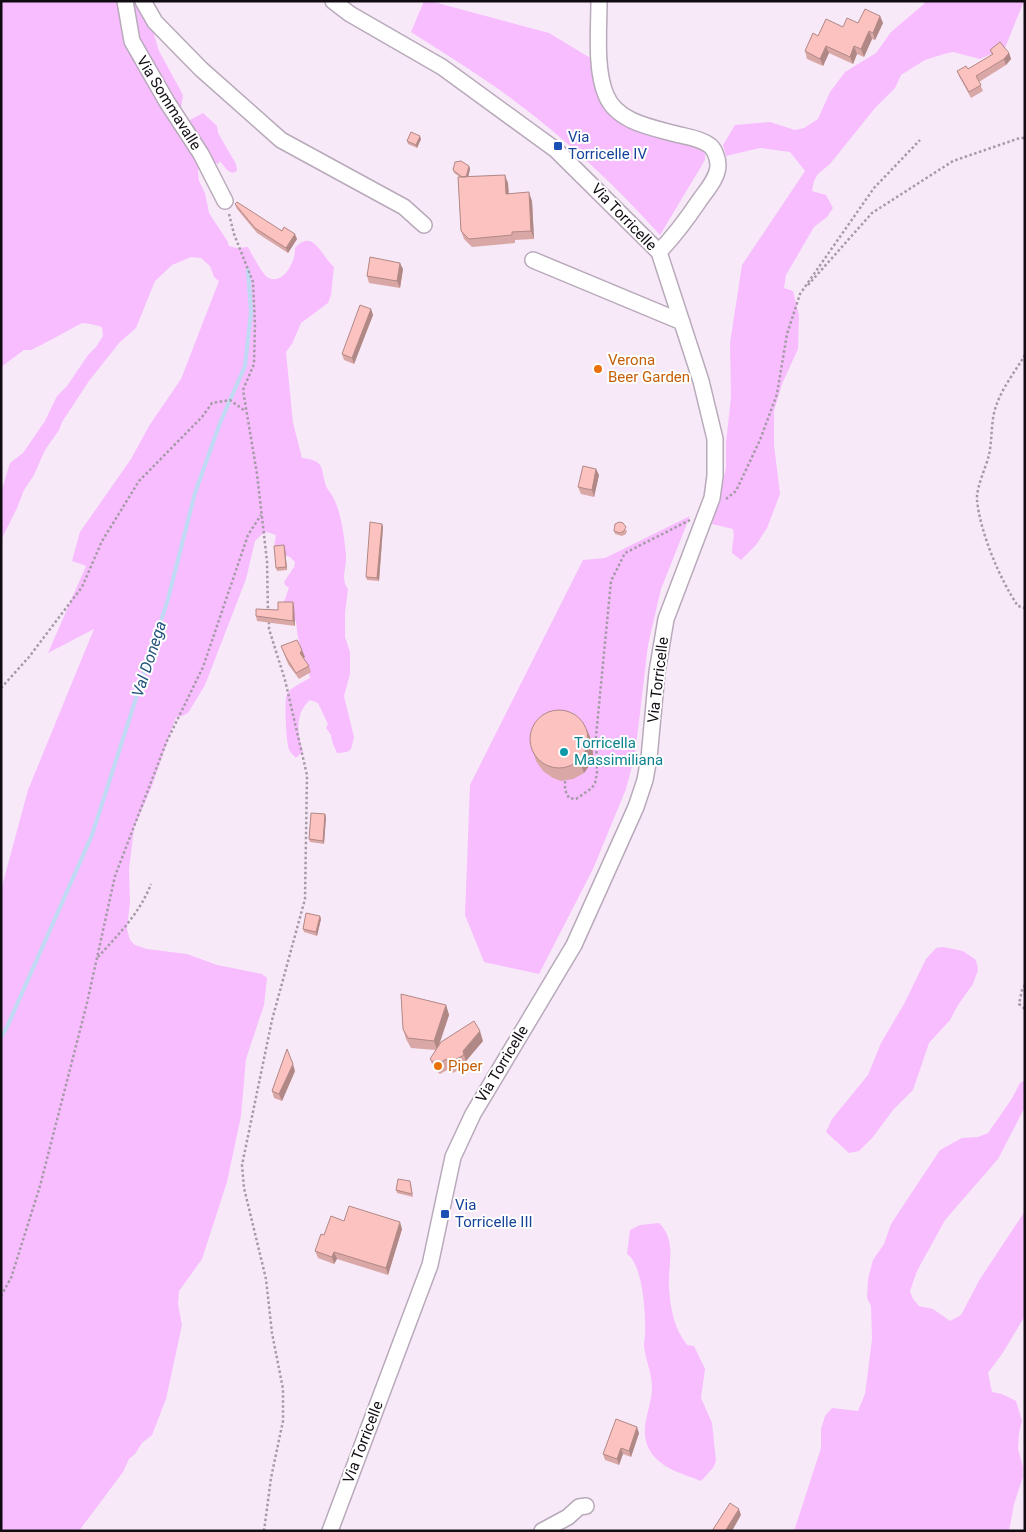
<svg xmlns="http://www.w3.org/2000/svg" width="1026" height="1532" font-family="Roboto,sans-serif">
  <rect width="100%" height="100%" fill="#f8e9f9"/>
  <path fill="#f7bdfe" d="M1 1H135L142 9 146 24 153 31 159 51 183 95 181 108 188 121 203 113 217 126 218 133 236 164 237 171 232 173 227 170 220 161 218 164 211 161 200 164 198 171 199 181 205 193 209 213 228 242 229 246 237 248 248 247C251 253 263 275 267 277 283 287 296 261 295 248 313 227 322 257 334 267L331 295 328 303 301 323 292 344 286 352 293 423 302 458C326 461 320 467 326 486 328 491 332 494 334 499 342 516 344 536 346 555 347 567 340 579 348 589L345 614V637L350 652V674L344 696 354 737 351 749 347 752 337 753 332 741 331 735 326 728 328 724 318 703 310 700C295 712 297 735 303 751L296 758C294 756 290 752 289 749 286 742 284 700 287 694 291 687 303 682 310 678 309 671 306 668 304 662 300 649 297 635 296 621L281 610 289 588 285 585 284 582 294 567 295 562 290 557 277 553 274 547 276 535 267 532 261 535 255 541 246 579 205 685 188 713 182 716 176 717 152 786 134 828 129 870 130 902 127 929 130 940 135 945 147 949 187 954 217 965 262 974 267 978 264 1005 246 1059 241 1116 227 1182 202 1259 179 1291 178 1304 182 1325 166 1399 152 1435 142 1443 135 1454 129 1459 123 1472 79 1531H1V890L28 790 94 629 48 653 86 566 72 561 80 532 131 459 149 426 181 379 219 281 214 277 210 266 201 258 191 257 172 265 155 281 136 328 119 343 89 381 62 422 59 430 45 450 34 475 24 490 17 508 1 540V492L10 463 23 453 45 421 57 396 67 386 88 355 96 347 103 336 102 327 91 324 82 323 43 344 31 350H24L1 367Z
    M424 1H430L549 33 592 59C593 81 593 91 607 110L702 149 705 154V160L660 235C615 185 566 139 512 99 480 75 445 54 411 32Z
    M924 1H1024L1005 48 980 59 953 52 944 54 925 60 901 75 895 88 875 108 830 164 818 174 814 181 812 191 826 195 833 208 827 217 814 227 786 275 784 288 793 291 799 315 798 349 782 384 774 411V445L780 494 767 528 756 545 741 560 732 553C732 544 735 537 733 529L712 524 726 468V443L731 397 730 343 742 265 805 171 790 152 760 148 726 156 723 145 735 125 770 122 795 130 804 128 818 119 830 92 845 72 876 53 891 32 924 4Z
    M690 516 661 589 648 645 635 755 626 789 593 869 539 974 484 962 465 915 470 785 583 560 605 558Z
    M943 947 963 951 976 960 978 970 973 984 958 1005 950 1020 929 1043 913 1090 893 1110 873 1137 859 1151 849 1153 826 1132 832 1119 868 1075 881 1043 904 1004 926 959 936 948Z
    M1025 1080V1107L998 1159 945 1220 917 1271 910 1291 913 1299 919 1306 933 1309 950 1321 961 1315 980 1279 1025 1211V1316L1002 1354 988 1373 992 1392 1002 1394 1016 1401 1022 1421 1019 1433 1018 1449 1023 1467V1477L1014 1504 1009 1531H794L821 1448V1429L825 1416 832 1408 858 1411 865 1394 872 1339 871 1306 867 1298 868 1279 873 1260 884 1244 891 1224 940 1150 962 1138 978 1137 988 1133 1011 1100 1020 1083Z
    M659 1223C677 1240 668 1264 669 1286 670 1308 674 1328 687 1345L694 1346 705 1369 701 1398 712 1423 716 1461 713 1468 701 1481C681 1473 658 1468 648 1447 639 1426 652 1408 652 1387 652 1373 645 1359 644 1345 644 1341 645 1338 645 1334 646 1315 643 1264 627 1254L630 1230 640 1225Z"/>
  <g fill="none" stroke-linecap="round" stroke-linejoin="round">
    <path stroke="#bfdaf2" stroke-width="4" d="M1 1037 7 1027 92 835 168 599 195 493 220 423 245 366 251 312 248 270"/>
    <defs>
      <path id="minor" d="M125 1 132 41 167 102 201 154 225 201
        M143 1 155 22 201 69 281 140 404 207 424 225
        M599 1C599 30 595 69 606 95 617 123 655 128 680 135 689 137 701 139 709 145 714 148 718 158 718 165 718 178 706 191 699 201 687 219 674 236 659 252
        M533 260 682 322
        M330 1531 430 1265 453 1157 473 1114 574 945 636 807 645 780 649 758 657 672 666 619 712 498 715 476V439L701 381 659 252 556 150 442 67 350 14 333 1
        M542 1531 568 1517 579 1507 586 1506"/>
    </defs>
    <use href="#minor" stroke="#b8aaba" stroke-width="18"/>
    <path stroke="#a69aa7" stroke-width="2.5" stroke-dasharray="2.5 2.5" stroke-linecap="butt" d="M229 214 234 234 253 282 255 325 254 364 243 390 257 474 267 561 268 613
      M808 285 872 213 953 161 1020 138H1025
      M1025 355C1014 373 999 392 994 413 991 427 992 441 989 455 986 467 976 488 977 500 980 532 1000 580 1018 606L1025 608
      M726 499 736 491 760 440 777 394 787 334 800 294 874 188 920 140
      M1 688 29 657 82 587 102 541 139 481 202 417 212 403 230 400 245 411
      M565 781V790L569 798 576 799 592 788 595 783 597 773 596 736 611 581 625 553 690 520
      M98 957C118 935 140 913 151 884
      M1025 985 1022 990 1019 1004 1025 1009
      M1 1296 11 1278 40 1186 87 1003 115 876 166 743 203 667 248 535 261 515
      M264 1531 271 1478 283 1421V1389L272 1333 266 1279 244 1188 242 1165 272 1020 305 899 307 775 285 680 269 629V621"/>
    <use href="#minor" stroke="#fff" stroke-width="15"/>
  </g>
  <path fill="#d9a7a5" d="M880 16 883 23 875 40 872 39 864 57 857 54 853 64 829 53 823 66 807 59 805 51 818 36Z
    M990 50 1009 53 1011 59 1006 65 979 82 983 91 971 98 959 76 957 71 968 69 992 55Z
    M421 139 417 148 408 144 407 141Z
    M469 166 470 169 468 177 508 183 509 194 532 201 534 239 515 240V243L472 247 464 239 461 231 460 177 454 173 453 170Z
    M235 204 297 239 288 253 257 233 237 209Z
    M403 269 400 288 369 283 367 276Z
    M371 309 373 315 354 364 344 360 342 354Z
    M596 469 599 475 594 497 581 494 578 487Z
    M382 524 383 527 379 581 367 580 366 577Z
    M627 530 626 534 622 536 615 534 614 531Z
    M284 545 285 548 287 570 277 571 276 568Z
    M294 606 295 626 257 621 256 616 278 610Z
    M281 646 305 657 303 658 309 666 311 672 299 679 288 664Z
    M587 730 592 742 593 755 591 763 584 773 573 779 561 781 553 778 543 771 536 761 532 748Z
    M325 814 326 817 324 844 310 842 309 839Z
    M321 919 317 936 304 932 303 929Z
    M446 1005 449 1015 439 1046 483 1041 466 1061 467 1065 453 1073 449 1069 440 1074 434 1069 430 1059 436 1050 411 1048 406 1039 403 1029Z
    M295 1071 282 1101 274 1098 272 1091Z
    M411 1184 413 1197 397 1193 396 1190Z
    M344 1221 402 1229 388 1275 337 1259 334 1264 318 1258 315 1251 324 1235Z
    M639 1433 631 1457 623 1454 619 1465 605 1460 603 1454Z"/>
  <path fill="#b08886" d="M880 16 883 23 875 40 873 33Z
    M869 31 872 39 864 57 861 49Z
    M826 46 829 53 823 66 820 59Z
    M854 46 857 54 853 64 850 57Z
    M1009 53 1011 59 1006 65 1004 59Z
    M420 136 421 139 417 148 416 145Z
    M469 166 470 169 467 183 466 180Z
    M505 175 508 183 509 202 506 194Z
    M529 192 532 201 534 239 531 231Z
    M295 234 297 239 288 253 286 248Z
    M400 263 403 269 400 288 397 281Z
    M371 309 373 315 354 364 352 358Z
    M596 469 599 475 594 497 592 490Z
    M382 524 383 527 379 581 377 578Z
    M284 545 285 548 287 570 286 567Z
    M293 602 294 606 295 626 293 621Z
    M302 650 305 657 302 659 300 653Z
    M587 730 592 742 593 755 591 763 584 773 579 760Z
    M325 814 326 817 324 844 323 841Z
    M320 916 321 919 317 936 316 932Z
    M446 1005 449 1015 437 1050 434 1041Z
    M480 1031 483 1041 466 1061 467 1065 463 1051Z
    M293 1064 295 1071 282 1101 279 1094Z
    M400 1222 402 1229 388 1275 386 1268Z
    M334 1252 337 1259 334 1264 332 1257Z
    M637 1427 639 1433 631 1457 629 1451Z
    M621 1448 623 1454 619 1465 617 1459Z
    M739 1509 741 1515 732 1531H725Z"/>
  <path fill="#fcc2c0" stroke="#b08886" d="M865 9 880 16 873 33 869 31 861 49 854 46 850 57 826 46 820 59 805 51 813 33 818 36 826 19 843 27 847 18 858 23Z
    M1000 42 1009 53 1004 59 976 76 981 85 969 92 957 71 966 66 968 69 993 54 990 50Z
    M411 132 420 136 416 145 407 141Z
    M461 161 469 166 466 177H462L453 170 455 162Z
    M505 175 506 194 529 192 531 231 512 232V235L469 239 461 231 458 177Z
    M237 202 282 231 284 227 295 234 286 248 255 228 235 204Z
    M370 257 400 263 397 281 367 276Z
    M360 305 371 309 352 358 342 354Z
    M583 466 596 469 592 490 578 487Z
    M370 522 382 524 377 578 366 577Z
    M619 522 623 523 626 527 624 531 620 533 614 531 615 524Z
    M284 545 286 567 276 568 274 546Z
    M278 602H293V621L256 616V609L278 610Z
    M297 640 302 650 300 653 309 666 296 673 286 657 281 646Z
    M530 739a29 29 0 1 1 58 0a29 29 0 1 1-58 0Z
    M311 813 325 814 323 841 309 839Z
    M306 913 320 916 316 932 303 929Z
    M401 994 446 1005 434 1041 408 1038 403 1029Z
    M474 1021 480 1031 463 1051 464 1055 449 1063 446 1059 437 1065 430 1059 441 1042Z
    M287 1049 293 1064 279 1094 272 1091Z
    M398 1179 410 1181 412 1194 396 1190Z
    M349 1206 400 1222 386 1268 334 1252 332 1257 315 1251 321 1234 324 1235 331 1216 344 1221Z
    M616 1419 637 1427 629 1451 621 1448 617 1459 603 1454Z
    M730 1503 739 1509 725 1531H712Z"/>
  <g fill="#1a4fb4" stroke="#fff" stroke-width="2">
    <rect x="553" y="141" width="10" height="10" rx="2.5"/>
    <rect x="440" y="1209" width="10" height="10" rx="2.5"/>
  </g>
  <g fill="#e8710a" stroke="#fff" stroke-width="2">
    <circle cx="598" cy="369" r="5"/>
    <circle cx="438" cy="1066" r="5"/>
  </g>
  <circle fill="#0f9aa8" stroke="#fff" stroke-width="2" cx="564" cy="752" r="5"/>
  <g text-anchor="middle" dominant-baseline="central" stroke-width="4" stroke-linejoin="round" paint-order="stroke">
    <g font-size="15" fill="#110c12" stroke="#fff">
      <text transform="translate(169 103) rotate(58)">Via Sommavalle</text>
      <text transform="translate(624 217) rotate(46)">Via Torricelle</text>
      <text transform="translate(658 680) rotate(-83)">Via Torricelle</text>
      <text transform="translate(502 1064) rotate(-59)">Via Torricelle</text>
      <text transform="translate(363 1442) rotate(-69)">Via Torricelle</text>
    </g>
    <g font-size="15" fill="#164399" stroke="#fff" text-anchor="start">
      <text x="568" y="137">Via<tspan x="568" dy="17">Torricelle IV</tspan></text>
      <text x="455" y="1205">Via<tspan x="455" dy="17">Torricelle III</tspan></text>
    </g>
    <g font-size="15" fill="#c56008" stroke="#fff" text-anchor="start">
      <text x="608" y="360">Verona<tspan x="608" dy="17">Beer Garden</tspan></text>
      <text x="448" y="1066">Piper</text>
    </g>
    <g font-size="15" fill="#0d838f" stroke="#fff" text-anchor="start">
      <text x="574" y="743">Torricella<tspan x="574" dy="17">Massimiliana</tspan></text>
    </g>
    <g font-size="16" font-style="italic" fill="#22557c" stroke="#fff">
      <text transform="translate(149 659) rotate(-72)">Val Donega</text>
    </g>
  </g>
  <rect width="1026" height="1532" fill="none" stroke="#110c12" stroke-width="5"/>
</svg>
